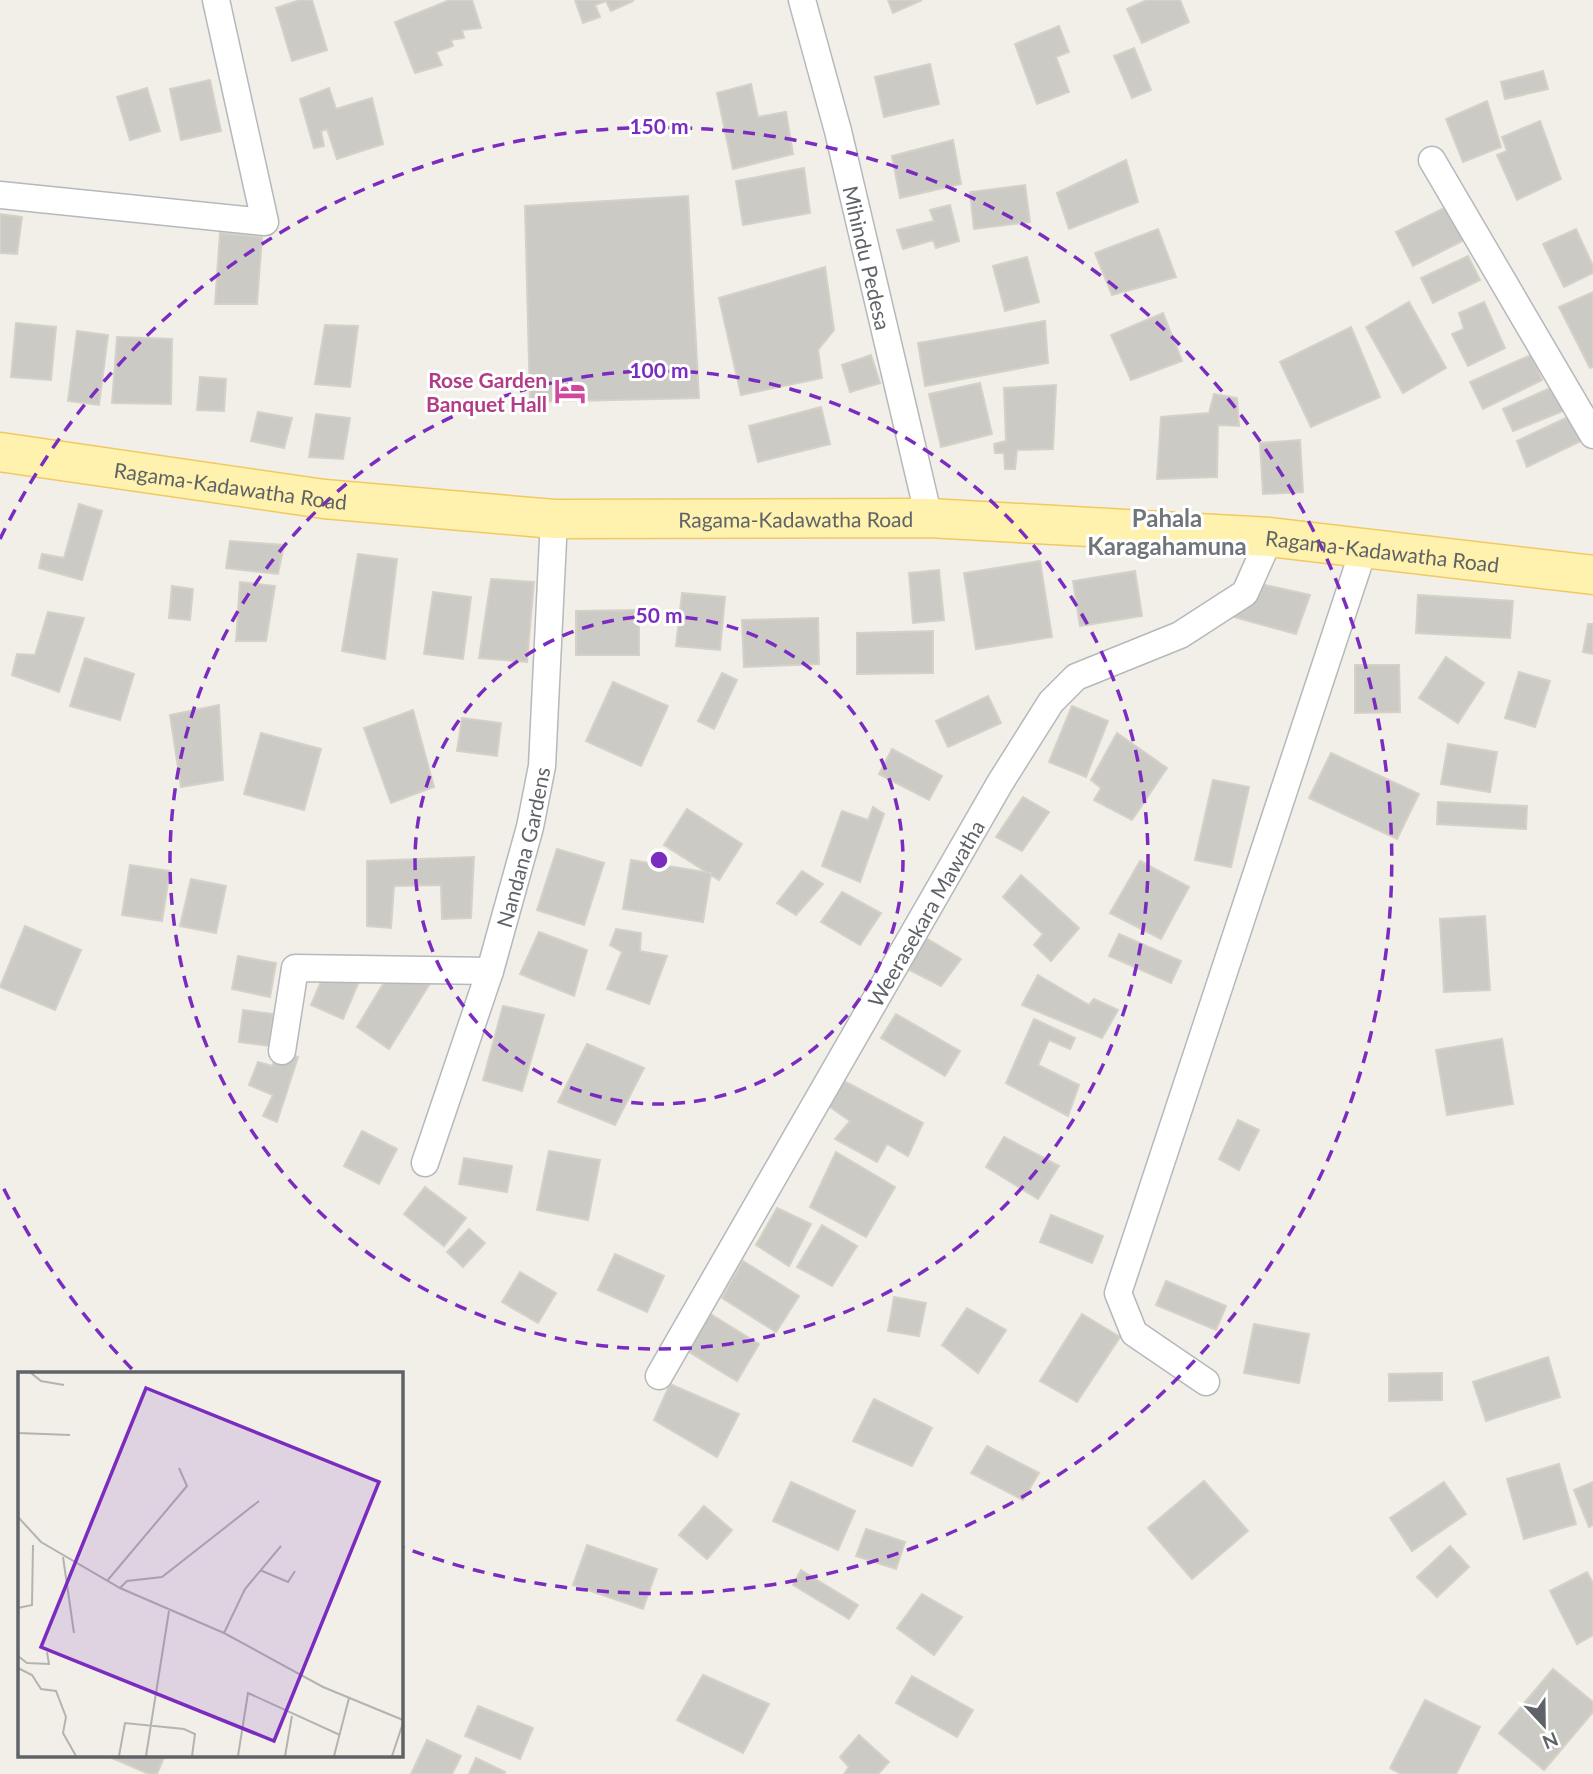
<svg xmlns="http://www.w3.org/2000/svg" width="1593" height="1774" font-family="Lato,sans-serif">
  <rect width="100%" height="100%" fill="#f1efe8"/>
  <path fill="#cccac5" stroke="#d6d1c6" stroke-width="2" d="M300 0H312L327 50 292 61 276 8Z
    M450 0H472L481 28 462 30 464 38 451 40 453 46 436 52 442 65 415 73 395 22Z
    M575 0H633V1L611 11 606 1 595 5 600 17 583 23Z
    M888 0H922L893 13Z
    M1147 0H1180L1189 22 1142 43 1127 9Z
    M1059 26 1069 52 1056 57 1069 92 1037 104 1015 44Z
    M1134 48 1151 90 1132 98 1114 56Z
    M930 64 939 104 884 117 875 77Z
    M1543 71 1548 89 1505 99 1501 82Z
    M210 80 221 131 181 140 170 89Z
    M751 84 758 117 786 112 793 154 733 169 717 93Z
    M147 88 160 131 130 140 117 97Z
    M329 88 336 109 372 98 383 144 337 159 327 129 321 131 324 146 314 148 300 99Z
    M1487 101 1501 147 1463 162 1446 119Z
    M1540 121 1561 179 1517 200 1497 155 1507 151 1502 137Z
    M953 140 961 184 900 198 892 156Z
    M1126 160 1138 202 1069 229 1057 193Z
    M804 168 810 213 743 225 736 181Z
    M1025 185 1030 222 974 229 970 192Z
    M688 196 699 398 530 402 525 206Z
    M950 205 959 241 936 248 933 240 903 249 897 230 934 221 930 210Z
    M1446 207 1464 240 1413 266 1396 232Z
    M0 214 22 217 17 254 0 253Z
    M1158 229 1176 277 1112 295 1095 253Z
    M1576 229 1593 266V273L1564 287 1543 244Z
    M220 233 262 237 257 304H215Z
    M1468 256 1480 280 1433 303 1421 278Z
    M1027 257 1039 302 1005 311 993 266Z
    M825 267 834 330 818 350 822 378 741 395 719 298Z
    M1593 292V367L1590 368 1559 307Z
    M1409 302 1446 368 1403 393 1366 327Z
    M1484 302 1505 348 1468 366 1452 334 1464 329 1459 313Z
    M1163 313 1182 361 1131 380 1111 335Z
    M1045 321 1048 363 925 386 918 343Z
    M16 323 56 327 51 380 11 377Z
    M325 325 358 326 350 387 315 384Z
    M1351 327 1380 397 1311 427 1280 362Z
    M77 331 108 335 99 405 68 401Z
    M117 337 172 339 171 404 112 403Z
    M871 355 880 383 850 392 842 365Z
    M1531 355 1542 380 1483 409 1470 382Z
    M200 377 226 379 224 411 197 410Z
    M980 383 992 434 941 447 929 394Z
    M1056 385 1053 449 1017 450 1015 469H1005L1004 453H995L994 444 1006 441 1004 388Z
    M1557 385 1568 409 1513 431 1503 409Z
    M1214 394 1237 398 1239 426 1218 425 1217 477 1157 479 1161 417 1209 413Z
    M821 407 830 444 758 462 749 426Z
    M258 412 292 418 284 448 251 441Z
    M316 414 350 418 343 459 309 457Z
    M1572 415 1583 440 1527 467 1517 441Z
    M1300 440 1303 492 1263 494 1260 443Z
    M79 504 102 511 82 580 39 568 42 554 64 558Z
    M230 541 284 545 278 574 226 568Z
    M358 554 397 559 385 659 342 651Z
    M1040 561 1052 637 976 649 964 573Z
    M939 570 944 620 913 623 909 573Z
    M1135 571 1142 616 1080 626 1073 581Z
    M491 579 534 582 527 662 479 658Z
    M1243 580 1310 595 1296 634 1234 617Z
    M240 582 275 586 266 641H236Z
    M172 586 193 589 190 620 169 618Z
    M433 592 471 597 463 659 424 654Z
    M682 593 725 597 720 650 676 646Z
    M1418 595 1513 601 1510 638 1416 633Z
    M639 610V655H576V611Z
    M48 612 84 618 59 692 12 675 17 654 35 655Z
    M818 618 819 664 744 667 742 620Z
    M1588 624H1593V654L1583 652Z
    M933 631V673L857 674V633Z
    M1446 657 1484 683 1458 723 1419 698Z
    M85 658 134 674 120 720 70 706Z
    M1355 665H1399L1400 712 1355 713Z
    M1519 672 1550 681 1535 727 1505 718Z
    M722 673 737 680 714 729 698 721Z
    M613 682 668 706 641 766 586 741Z
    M988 696 1001 723 948 747 936 721Z
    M219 705 223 780 181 787 170 715Z
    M1072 706 1108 721 1086 777 1049 762Z
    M413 710 434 787 391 803 364 728Z
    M462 718 501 723 497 756 457 751Z
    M261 733 321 749 304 810 244 794Z
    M1117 733 1167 768 1132 820 1094 800 1101 788 1091 780Z
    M1448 744 1497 752 1490 792 1441 784Z
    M892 749 942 776 929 800 879 774Z
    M1331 753 1419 794 1397 839 1309 798Z
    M1213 780 1249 787 1231 867 1195 860Z
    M1023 797 1049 812 1022 851 996 837Z
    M1438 802 1527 806 1526 829 1437 824Z
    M873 807 884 814 860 882 822 866 842 811 868 820Z
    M687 809 742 844 719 880 664 845Z
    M557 849 604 863 584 925 537 910Z
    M474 857 471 918 442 919 441 885 394 886 391 928 367 926V861Z
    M631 860 711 873 703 922 623 909Z
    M1140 861 1189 887 1161 939 1110 913Z
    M130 865 170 871 162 921 122 915Z
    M802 871 823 884 796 915 777 903Z
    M1021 875 1079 928 1051 961 1034 945 1043 934 1003 897Z
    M191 879 226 886 216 933 180 926Z
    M842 892 881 913 860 945 821 922Z
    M1485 916 1490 990 1444 992 1440 919Z
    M25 926 81 950 55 1010 0 987Z
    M616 929 641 933 640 951 667 956 649 1004 607 989 622 952 610 945Z
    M539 932 587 950 574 996 520 974Z
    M1119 934 1181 961 1171 983 1109 956Z
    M921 935 961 959 941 986 902 966Z
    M238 956 276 963 270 997 232 989Z
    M328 965 360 979 343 1019 311 1005Z
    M1038 975 1089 1005 1094 999 1118 1010 1102 1038 1022 1005Z
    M388 976 429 985 389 1049 357 1027Z
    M503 1006 544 1015 522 1091 483 1080Z
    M243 1010 273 1014 269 1046 239 1042Z
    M896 1014 960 1051 945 1076 881 1038Z
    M1034 1019 1075 1038 1070 1049 1049 1040 1038 1065 1079 1085 1068 1116 1006 1083Z
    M1502 1039 1513 1104 1447 1115 1436 1050Z
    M587 1044 644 1068 615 1125 558 1102Z
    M281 1050 298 1057 277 1122 263 1116 273 1095 249 1085 258 1062 272 1066Z
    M842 1080 923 1123 908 1156 887 1144 877 1162 835 1139 850 1121 827 1105Z
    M1238 1120 1259 1130 1239 1170 1219 1159Z
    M362 1131 397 1149 379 1184 344 1166Z
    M1004 1137 1059 1166 1038 1199 986 1167Z
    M549 1151 600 1160 588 1220 537 1210Z
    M836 1152 895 1187 866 1237 810 1207Z
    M464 1158 512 1166 507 1192 459 1184Z
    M425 1187 466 1218 444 1246 404 1214Z
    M777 1208 811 1224 789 1266 756 1245Z
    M1051 1215 1103 1236 1092 1263 1040 1242Z
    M822 1225 857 1246 832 1286 797 1267Z
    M469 1229 485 1243 463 1267 447 1252Z
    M615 1254 664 1276 647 1312 598 1290Z
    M743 1261 799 1296 776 1332 722 1298Z
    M520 1272 556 1293 538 1323 502 1302Z
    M1166 1281 1226 1306 1216 1330 1156 1305Z
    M894 1297 926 1303 919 1336 888 1331Z
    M967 1308 1006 1330 978 1373 942 1345Z
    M704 1310 759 1344 737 1381 686 1350Z
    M1082 1314 1120 1337 1077 1402 1040 1381Z
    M1254 1324 1309 1334 1299 1383 1244 1373Z
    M1548 1357 1560 1397 1486 1421 1473 1382Z
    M1442 1373V1400L1389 1401V1374Z
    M670 1384 739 1414 717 1457 654 1420Z
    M874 1399 932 1428 912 1466 853 1441Z
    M987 1446 1039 1473 1023 1500 971 1473Z
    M1559 1464 1576 1524 1524 1539 1507 1479Z
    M1204 1481 1248 1531 1192 1579 1148 1528Z
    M791 1482 855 1511 838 1550 773 1521Z
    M1444 1482 1466 1514 1412 1551 1390 1518Z
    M1593 1482V1525L1589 1527 1574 1490Z
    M704 1506 732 1530 707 1559 679 1535Z
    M866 1529 905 1542 896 1569 856 1556Z
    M587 1545 657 1569 643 1609 573 1585Z
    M1450 1546 1469 1567 1437 1597 1417 1577Z
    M801 1570 858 1605 849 1619 793 1585Z
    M1587 1572 1593 1583V1635L1577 1644 1550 1591Z
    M922 1594 962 1617 934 1655 897 1628Z
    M1553 1669 1593 1702V1712L1544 1770 1499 1733Z
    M703 1675 769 1704 743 1753 677 1720Z
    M912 1676 973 1710 957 1737 896 1703Z
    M1425 1700 1480 1727 1456 1774H1401L1390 1768Z
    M478 1706 533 1728 520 1759 465 1736Z
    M859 1735 889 1762 878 1774H844L849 1767 840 1757Z
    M427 1740 461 1756 452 1774H411Z
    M105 1755H165L157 1774H149Z
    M476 1758 505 1772 504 1774H469Z"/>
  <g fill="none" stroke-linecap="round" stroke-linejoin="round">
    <defs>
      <g id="minor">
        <path id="s1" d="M802 0 838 131 929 518"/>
        <path d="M1432 160 1593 435"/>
        <path d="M0 195 265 222 216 0"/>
        <path d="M282 1051 295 968 490 971"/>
        <path id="s2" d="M425 1163 490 971 530 827 542 766 554 519"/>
        <path id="s3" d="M659 1376 1000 783 1051 702 1076 677 1180 635 1245 593 1270 537"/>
        <path d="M1206 1382 1134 1333 1118 1293 1364 548"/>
      </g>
      <g id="primary">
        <path id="s4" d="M0 452 324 499 554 519 929 518 1270 537 1593 575"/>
      </g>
    </defs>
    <use href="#minor" stroke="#b5b8bc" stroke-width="29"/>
    <use href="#primary" stroke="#f2c960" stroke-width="41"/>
    <use href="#minor" stroke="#fff" stroke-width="26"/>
    <use href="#primary" stroke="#fff2af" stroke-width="38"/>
  </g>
  <g fill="none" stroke="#7b2cbf" stroke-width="3.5" stroke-dasharray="12 9">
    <circle cx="659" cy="860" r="244"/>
    <circle cx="659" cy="860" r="489"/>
    <path d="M132 1369A733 733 0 0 1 0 1181M0 539A733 733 0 1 1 402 1547"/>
  </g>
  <defs>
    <symbol id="hotel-bare" viewBox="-9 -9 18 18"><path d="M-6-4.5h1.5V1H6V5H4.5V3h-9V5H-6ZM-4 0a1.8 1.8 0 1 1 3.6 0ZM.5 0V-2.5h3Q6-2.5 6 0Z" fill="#d1479c" stroke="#fff" stroke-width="2.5" paint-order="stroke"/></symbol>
  </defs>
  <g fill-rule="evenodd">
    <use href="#hotel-bare" x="548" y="369" width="44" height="44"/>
  </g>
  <g text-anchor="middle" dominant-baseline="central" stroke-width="6" stroke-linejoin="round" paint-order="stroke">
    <g font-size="21" fill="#5f6368" stroke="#fff">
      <text stroke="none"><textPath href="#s1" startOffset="266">Mihindu Pedesa</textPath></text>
      <text stroke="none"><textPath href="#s4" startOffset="233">Ragama-Kadawatha Road</textPath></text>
      <text stroke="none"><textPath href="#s4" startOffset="800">Ragama-Kadawatha Road</textPath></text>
      <text stroke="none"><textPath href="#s4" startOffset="1388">Ragama-Kadawatha Road</textPath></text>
      <text stroke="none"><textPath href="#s2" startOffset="331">Nandana Gardens</textPath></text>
      <text stroke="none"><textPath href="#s3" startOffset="534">Weerasekara Mawatha</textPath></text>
    </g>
    <g font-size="21" font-weight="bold" fill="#b23c85" stroke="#fff" text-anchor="end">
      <text x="547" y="379">Rose Garden<tspan x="547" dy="24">Banquet Hall</tspan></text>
    </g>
    <g font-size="24" font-weight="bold" fill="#70757a" stroke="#fff">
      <text x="1167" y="517">Pahala<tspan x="1167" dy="28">Karagahamuna</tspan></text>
    </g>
  </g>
  <g transform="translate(18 1372)">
    <rect width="385" height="385" fill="#f1efe8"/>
    <path fill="none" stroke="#b3b3b1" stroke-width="2" d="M13 1 23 9 46 13M0 61 52 63M0 145 23 170 102 216 206 261 305 315 385 348M45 185 56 261M242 198 270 210 277 199M89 209 169 114 161 96M102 216 109 209 144 205 241 129M0 236 14 233 15 173M206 261 227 217 263 174M0 284 9 291 31 292 29 280M0 296 14 303 23 317 38 319 48 345 45 361 58 384M101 384 107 351 166 357 177 362 174 384M128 384 151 239M220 384 230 321 322 363M267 384 274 344M316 384 331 326M374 384 385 351"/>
    <path fill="#7b2cbf" fill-opacity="0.15" stroke="#7b2cbf" stroke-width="3.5" d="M128 16 361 110 256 369 23 275Z"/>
    <rect width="385" height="385" fill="none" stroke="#5f6368" stroke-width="3.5"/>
  </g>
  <circle cx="659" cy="860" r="10" fill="#7b2cbf" stroke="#fff" stroke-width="3.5"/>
  <g font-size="21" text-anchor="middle" font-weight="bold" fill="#7b2cbf" stroke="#fff" stroke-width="6" stroke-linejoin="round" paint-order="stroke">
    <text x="659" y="134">150 m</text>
    <text x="659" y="378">100 m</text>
    <text x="659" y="623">50 m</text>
  </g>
  <g transform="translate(1544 1725) rotate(158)" stroke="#ffffff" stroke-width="5" paint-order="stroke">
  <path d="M0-5L12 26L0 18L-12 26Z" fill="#5f6368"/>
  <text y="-10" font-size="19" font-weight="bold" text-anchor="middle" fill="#5f6368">N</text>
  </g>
</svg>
